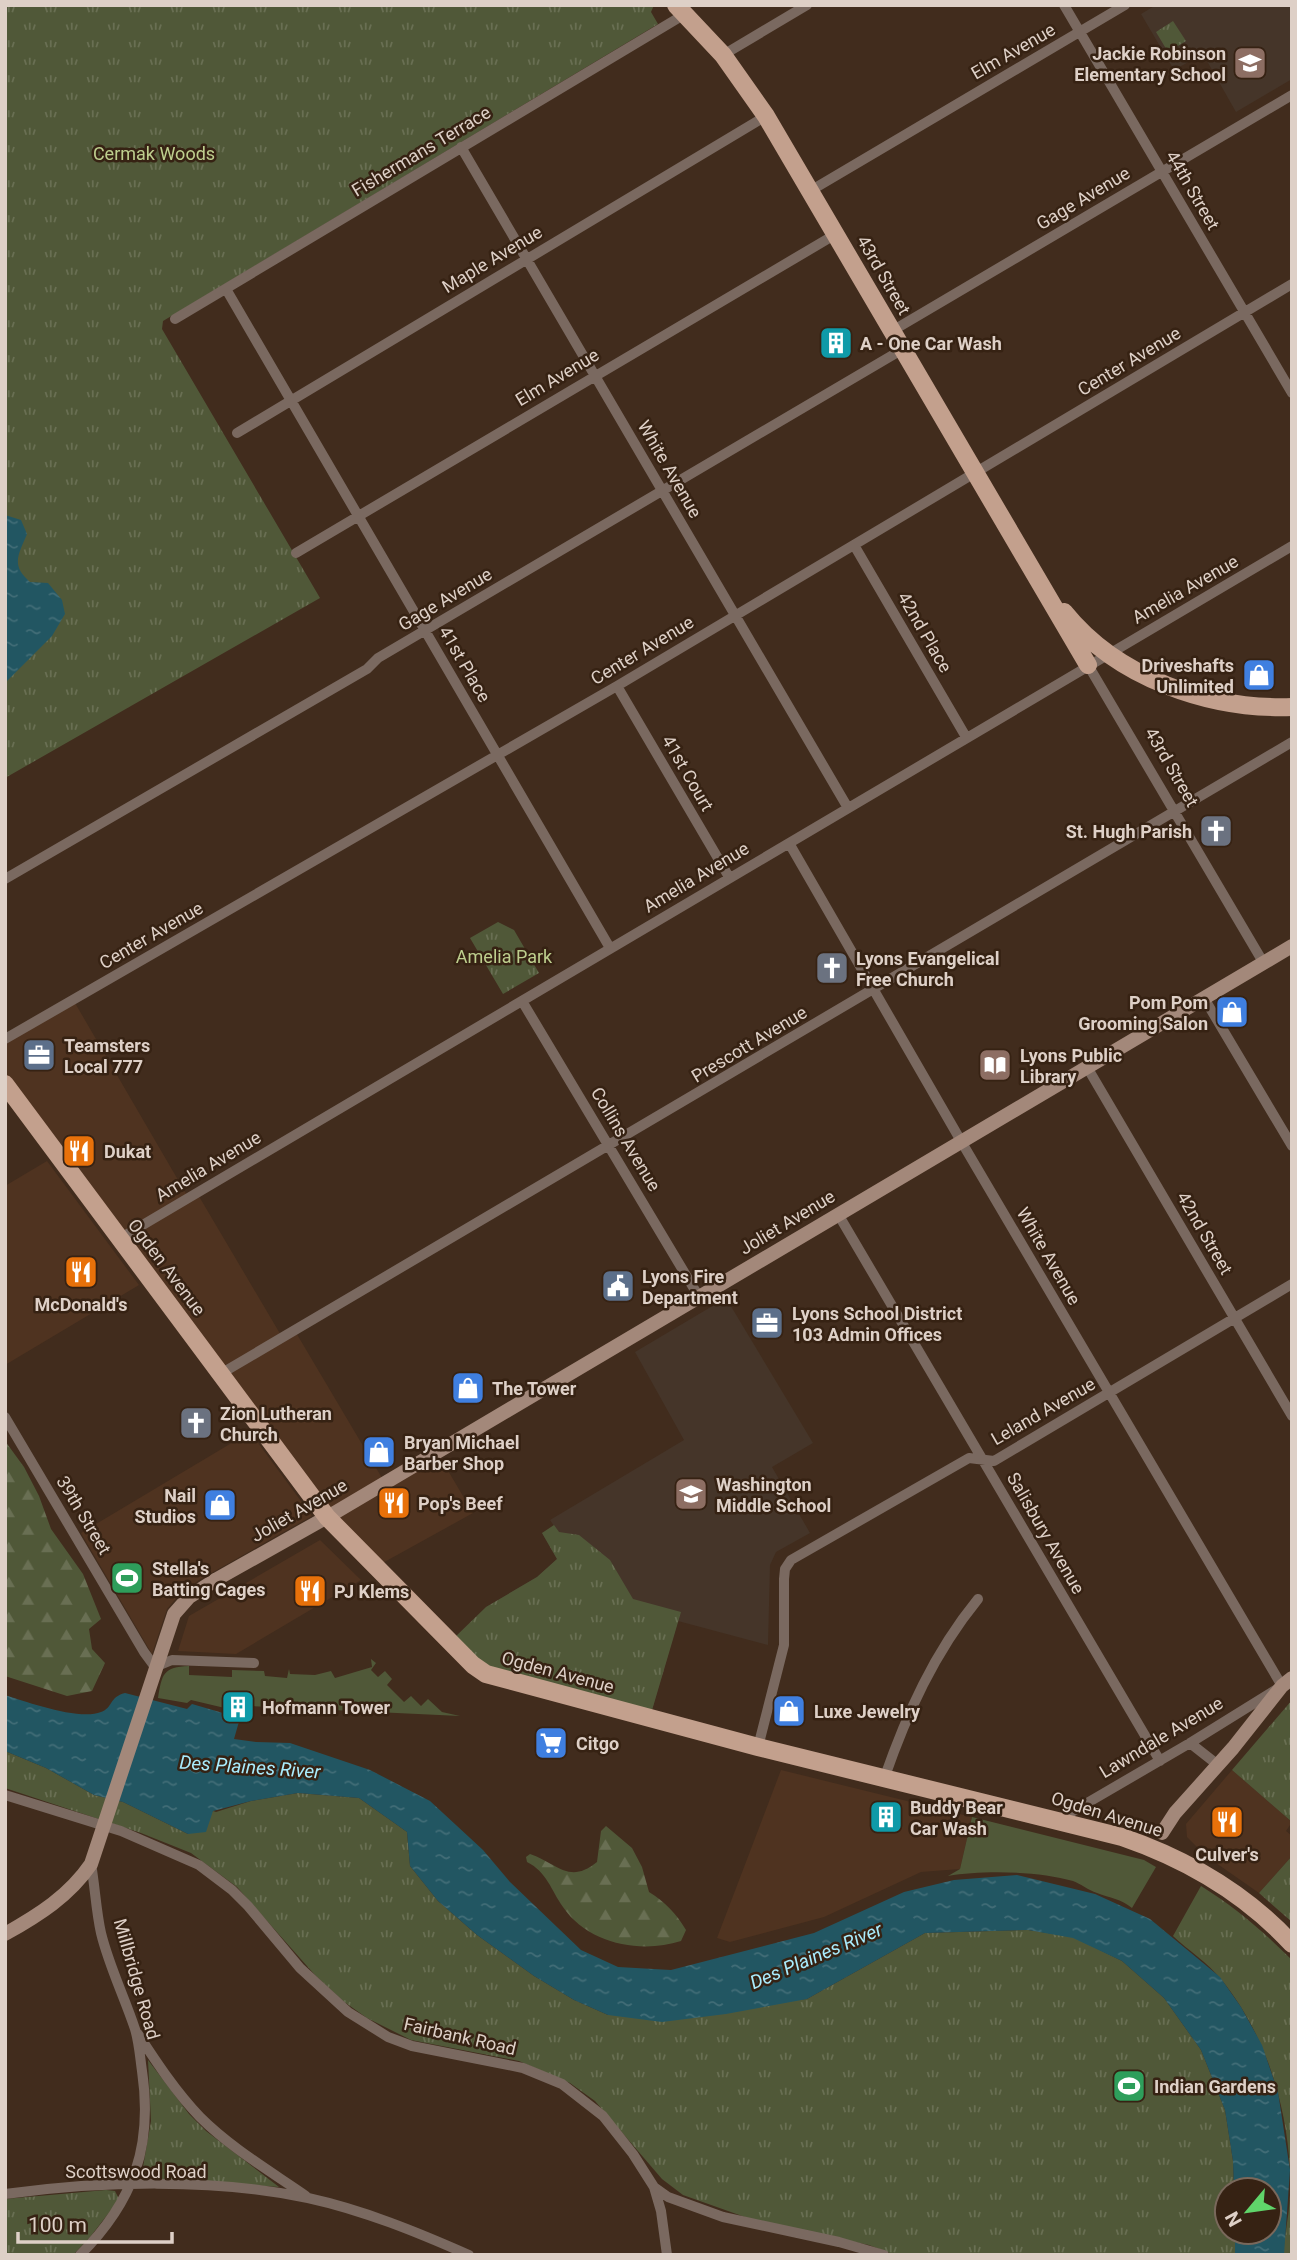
<svg xmlns="http://www.w3.org/2000/svg" width="1297" height="2260" font-family="Roboto,sans-serif">
  <defs>
    <pattern id="forest-firs" width="22" height="20" patternUnits="userSpaceOnUse" patternTransform="scale(1.75)"><rect width="22" height="20" fill="#505838"/><path d="M5 1l3.5 6h-7zM16 11l3.5 6h-7z" fill="#696f53"/></pattern>
    <pattern id="park-tufts" width="24" height="20" patternUnits="userSpaceOnUse" patternTransform="scale(1.75)"><rect width="24" height="20" fill="#505838"/><path d="M3 7l-1-3M5 7V3M7 7l1-3M15 17l-1-3M17 17v-4M19 17l1-3" fill="none" stroke="#696f53"/></pattern>
    <pattern id="water-ripples" width="26" height="14" patternUnits="userSpaceOnUse" patternTransform="scale(1.75)"><rect width="26" height="14" fill="#225662"/><path d="M2 4q2-2 4 0t4 0M15 11q2-2 4 0t4 0" fill="none" stroke="#426d77"/></pattern>
  </defs>
  <rect width="100%" height="100%" fill="#412c1d"/>
  <path fill="#4f3320" d="M75 1003 188 1197 197 1193 282 1337 295 1331 385 1483 437 1452 473 1513 379 1565 328 1513 5 1080V1043Z
    M47 1161 139 1285 5 1365V1186Z
    M250 1432 312 1516 199 1580 179 1595 167 1609 152 1654 81 1533Z
    M320 1540 361 1580 236 1654 178 1651 189 1616Z
    M781 1770 972 1817 960 1869 921 1872 824 1917 730 1942 717 1938Z
    M1232 1770 1292 1822 1286 1831 1292 1836V1856L1259 1893 1206 1856 1187 1837 1186 1824Z"/>
  <path fill="#453529" d="M1156 5H1292V79L1236 112 1203 54 1174 70 1141 14Z
    M726 1298 813 1443 772 1467 810 1533 776 1552 770 1565 768 1645 678 1621 650 1717 486 1607 537 1577 557 1559 542 1533 554 1526 550 1520 684 1440 635 1352Z"/>
  <path fill="#505838" d="M371 1659 376 1663 371 1670 378 1677 385 1671 392 1679 387 1685 404 1702 411 1696 421 1706 428 1699 442 1712 460 1716 250 1706 247 1705 249 1700 231 1695 229 1709 191 1700 187 1703 158 1698C162 1674 163 1667 189 1666V1675L232 1677V1670L264 1671 265 1676 287 1678 289 1669 290 1674 315 1675 331 1671 335 1678 372 1667Z
    M972 1817 1144 1860 1156 1867 1132 1908C1121 1899 1110 1898 1097 1893 1088 1890 1081 1884 1073 1881 1038 1871 983 1870 948 1876L960 1869Z"/>
  <path fill="url(#forest-firs)" d="M5 1441 24 1467 39 1496 51 1529 83 1574 101 1619 89 1629 92 1649 105 1663 92 1691 67 1696 5 1676Z
    M606 1826 632 1848 642 1867 649 1892C665 1902 676 1913 686 1930L681 1941C641 1954 588 1944 563 1907 551 1890 547 1872 527 1862L526 1857 530 1854C557 1863 569 1885 597 1862L601 1831Z"/>
  <path fill="url(#park-tufts)" d="M5 5H654L651 12 658 24 163 321 162 329 320 598 5 778Z
    M1173 21 1186 41 1168 52 1156 32Z
    M498 922 514 930 539 973 503 994 470 938Z
    M554 1525 559 1532 579 1535 610 1560 633 1599 681 1612 650 1717 498 1676 452 1640 486 1607 537 1577 557 1559 542 1533Z
    M1292 1700V1822L1232 1770Z
    M5 1751 46 1768 94 1795 123 1802 188 1834 213 1811 216 1812 251 1801 298 1793 359 1798 407 1832 410 1866 438 1901 477 1935 534 1976 574 2000 608 2015 807 1999 925 1933 1028 1930 1073 1937 1122 1961 1164 1998 1201 2050 1225 2110 1233 2161 1234 2190H1227V2232H1235V2255H895L869 2245 759 2222 683 2195 662 2179 595 2101 570 2083 519 2061 411 2040 367 2018 343 2001 315 1975 237 1887 191 1853 141 1833 5 1788Z
    M1292 1856V1922L1259 1893Z
    M1201 1886C1235 1907 1264 1932 1292 1960V2255H1284C1283 2244 1286 2233 1287 2223 1290 2206 1291 2186 1290 2169 1286 2100 1264 2032 1221 1979 1208 1963 1188 1950 1173 1936Z
    M148 2060 189 2114 206 2131 279 2187 144 2178 142 2173 151 2121Z
    M106 2190 115 2191 118 2197V2201L90 2237 73 2255H5V2199Z"/>
  <path fill="url(#water-ripples)" d="M5 515 21 520 27 534C19 554 10 565 30 582L48 583 62 600 65 614 52 636 5 683Z
    M125 1693 187 1709 192 1704 240 1718 234 1739 256 1742 290 1743 370 1770 430 1801 483 1850 510 1882 581 1950 618 1967 671 1970 814 1933 904 1892 954 1880 1017 1875 1095 1894 1150 1919 1220 1977 1241 2007 1262 2045 1278 2092 1290 2170 1284 2255H1235V2232H1269V2190H1234L1233 2161 1225 2110 1201 2050 1164 1998 1122 1961 1073 1938 1028 1930 925 1933 807 1999 726 2014 662 2022 608 2015 574 2000 534 1976 477 1935 438 1901 410 1866 407 1832 359 1798 298 1793 251 1801 213 1811 206 1832 188 1834 123 1802 94 1795 46 1768 5 1751V1695C27 1702 80 1721 101 1712 113 1708 109 1697 125 1693Z"/>
  <g fill="none" stroke-linecap="round" stroke-linejoin="round">
    <path stroke="#7a6960" stroke-width="10" d="M1064 5 1292 393
      M723 55 807 5
      M461 147 848 808
      M810 191 1125 5
      M226 289 610 948
      M175 319 685 14
      M892 331 1292 95
      M237 433 766 116
      M854 545 966 737
      M296 553 836 234
      M1088 665 1263 962
      M617 686 729 877
      M789 843 961 1141 1282 1686 1190 1743 1058 1820
      M5 879 367 669 378 658 903 349
      M1204 998 1292 1146
      M522 1001 699 1297
      M5 1039 617 686 1292 284
      M1087 1067 1292 1416
      M838 1214 1160 1761
      M119 1239 1292 546
      M222 1373 1292 742
      M5 1417 144 1652 155 1667 172 1660 254 1663
      M1190 1743 1218 1765
      M758 1747 784 1645V1579L785 1569 791 1560 969 1458 994 1461 1292 1284
      M884 1779C907 1713 934 1653 978 1599
      M5 1795 121 1831 199 1865 232 1890 248 1906 300 1968 348 2012 388 2037 412 2046 523 2068 562 2084 603 2116 633 2154 654 2187 668 2197 723 2217 839 2242 884 2255
      M138 2034C157 2063 176 2092 200 2117 231 2148 270 2171 306 2196
      M654 2187 661 2211 667 2255
      M5 2194C102 2181 212 2178 308 2198 363 2210 417 2232 469 2255
      M80 2255C134 2201 153 2146 142 2071 140 2057 139 2042 135 2029 124 1996 109 1966 101 1933 96 1911 95 1886 91 1864"/>
    <path stroke="#a3887a" stroke-width="14" d="M1162 1833 1175 1813 1233 1748 1282 1686 1292 1678
      M5 1934C39 1915 69 1896 91 1864L174 1614 189 1597 217 1579 336 1512 1292 946"/>
    <path stroke="#c3a08d" stroke-width="18" d="M676 5 723 55 766 116 1088 665
      M1064 612C1117 678 1209 710 1292 707
      M5 1084 327 1517 473 1665 486 1674 758 1747 1122 1837C1186 1859 1245 1893 1292 1944"/>
  </g>
  <defs>
    <symbol id="school-square" viewBox="-11 -11 22 22"><rect x="-9" y="-9" width="18" height="18" rx="4" fill="#8d6e63" stroke="#362213"/><path d="M0-5L7-2L0 1L-7-2ZM-4 1L0 2.5L4 1V4Q0 6-4 4Z" fill="#fff"/></symbol>
    <symbol id="building-square" viewBox="-11 -11 22 22"><rect x="-9" y="-9" width="18" height="18" rx="4" fill="#0f9aa8" stroke="#362213"/><path d="M-4-6H4V6H1V3H-1V6H-4ZM-2.5-4.3h1.7v1.8h-1.7ZM.8-4.3h1.7v1.8H.8ZM-2.5-1h1.7V.8h-1.7ZM.8-1h1.7V.8H.8Z" fill="#fff"/></symbol>
    <symbol id="shop-square" viewBox="-11 -11 22 22"><rect x="-9" y="-9" width="18" height="18" rx="4" fill="#3f7fe0" stroke="#362213"/><path d="M-5-2.5h2.3a2.7 3.5 0 0 1 5.4 0H5L5.5 6h-11ZM-1.5-2.5h3a1.5 2.3 0 0 0-3 0Z" fill="#fff"/></symbol>
    <symbol id="church-square" viewBox="-11 -11 22 22"><rect x="-9" y="-9" width="18" height="18" rx="4" fill="#6b7280" stroke="#362213"/><path d="M-1.2-6h2.4v3.5h3.3v2.4h-3.3V6h-2.4V-.1h-3.3v-2.4h3.3Z" fill="#fff"/></symbol>
    <symbol id="office-square" viewBox="-11 -11 22 22"><rect x="-9" y="-9" width="18" height="18" rx="4" fill="#5c6f8a" stroke="#362213"/><path d="M-6-3h4V-5.5h4V-3h4V5H-6ZM-1-4.5V-3h2v-1.5ZM-6 0V1H6V0Z" fill="#fff"/></symbol>
    <symbol id="library-square" viewBox="-11 -11 22 22"><rect x="-9" y="-9" width="18" height="18" rx="4" fill="#8d6e63" stroke="#362213"/><path d="M-6-4Q-3-5.5-.7-3.5V5Q-3 3-6 4ZM6-4Q3-5.5 .7-3.5V5Q3 3 6 4Z" fill="#fff"/></symbol>
    <symbol id="restaurant-square" viewBox="-11 -11 22 22"><rect x="-9" y="-9" width="18" height="18" rx="4" fill="#e8710a" stroke="#362213"/><path d="M-5-6h1v4h1v-4h1v4h1v-4h1v5L-1.5 .5V6h-2V.5L-5-1ZM5-6V6H3V1.5H1.5Q1.5-4 5-6Z" fill="#fff"/></symbol>
    <symbol id="civic-square" viewBox="-11 -11 22 22"><rect x="-9" y="-9" width="18" height="18" rx="4" fill="#5c6f8a" stroke="#362213"/><path d="M-.6-6.5H3V-4.5H.6V-3L4-1V1h2V6H-6V1h2V-1L-.6-3ZM-1.2 2.5V6h2.4V2.5Z" fill="#fff"/></symbol>
    <symbol id="stadium-square" viewBox="-11 -11 22 22"><rect x="-9" y="-9" width="18" height="18" rx="4" fill="#2e9e5b" stroke="#362213"/><path d="M0-5a6.5 5 0 1 0 0 10a6.5 5 0 1 0 0-10ZM-3.5-1.8h7v3.6h-7Z" fill="#fff"/></symbol>
    <symbol id="supermarket-square" viewBox="-11 -11 22 22"><rect x="-9" y="-9" width="18" height="18" rx="4" fill="#3f7fe0" stroke="#362213"/><path d="M-6-5.5h2.5l.6 2H6L4.5 2H-2.5L-4.4-4H-6ZM-1.5 3.2a1.3 1.3 0 1 0 .1 0ZM3 3.2a1.3 1.3 0 1 0 .1 0Z" fill="#fff"/></symbol>
  </defs>
  <g fill-rule="evenodd">
    <use href="#school-square" x="1231" y="44" width="38" height="38"/>
    <use href="#building-square" x="817" y="324" width="38" height="38"/>
    <use href="#shop-square" x="1240" y="656" width="38" height="38"/>
    <use href="#church-square" x="1197" y="812" width="38" height="38"/>
    <use href="#church-square" x="813" y="949" width="38" height="38"/>
    <use href="#shop-square" x="1213" y="993" width="38" height="38"/>
    <use href="#office-square" x="20" y="1036" width="38" height="38"/>
    <use href="#library-square" x="976" y="1046" width="38" height="38"/>
    <use href="#restaurant-square" x="60" y="1132" width="38" height="38"/>
    <use href="#restaurant-square" x="62" y="1253" width="38" height="38"/>
    <use href="#civic-square" x="599" y="1267" width="38" height="38"/>
    <use href="#office-square" x="748" y="1304" width="38" height="38"/>
    <use href="#shop-square" x="449" y="1369" width="38" height="38"/>
    <use href="#church-square" x="177" y="1404" width="38" height="38"/>
    <use href="#shop-square" x="360" y="1433" width="38" height="38"/>
    <use href="#school-square" x="672" y="1475" width="38" height="38"/>
    <use href="#restaurant-square" x="375" y="1484" width="38" height="38"/>
    <use href="#shop-square" x="201" y="1486" width="38" height="38"/>
    <use href="#stadium-square" x="108" y="1559" width="38" height="38"/>
    <use href="#restaurant-square" x="291" y="1572" width="38" height="38"/>
    <use href="#building-square" x="219" y="1688" width="38" height="38"/>
    <use href="#shop-square" x="770" y="1692" width="38" height="38"/>
    <use href="#supermarket-square" x="532" y="1724" width="38" height="38"/>
    <use href="#building-square" x="867" y="1798" width="38" height="38"/>
    <use href="#restaurant-square" x="1208" y="1803" width="38" height="38"/>
    <use href="#stadium-square" x="1110" y="2067" width="38" height="38"/>
  </g>
  <g text-anchor="middle" dominant-baseline="central" stroke-width="5" stroke-linejoin="round" paint-order="stroke">
    <g font-size="18" fill="#ded0c7" stroke="#362213">
      <text transform="translate(1013 51) rotate(-30)">Elm Avenue</text>
      <text transform="translate(421 151) rotate(-31)">Fishermans Terrace</text>
      <text transform="translate(1193 190) rotate(60)">44th Street</text>
      <text transform="translate(1083 198) rotate(-31)">Gage Avenue</text>
      <text transform="translate(492 259) rotate(-31)">Maple Avenue</text>
      <text transform="translate(884 275) rotate(60)">43rd Street</text>
      <text transform="translate(1129 361) rotate(-31)">Center Avenue</text>
      <text transform="translate(557 377) rotate(-31)">Elm Avenue</text>
      <text transform="translate(670 469) rotate(60)">White Avenue</text>
      <text transform="translate(1185 589) rotate(-30)">Amelia Avenue</text>
      <text transform="translate(445 599) rotate(-31)">Gage Avenue</text>
      <text transform="translate(925 632) rotate(60)">42nd Place</text>
      <text transform="translate(642 650) rotate(-31)">Center Avenue</text>
      <text transform="translate(465 664) rotate(60)">41st Place</text>
      <text transform="translate(1172 767) rotate(60)">43rd Street</text>
      <text transform="translate(688 773) rotate(60)">41st Court</text>
      <text transform="translate(696 877) rotate(-31)">Amelia Avenue</text>
      <text transform="translate(151 935) rotate(-30)">Center Avenue</text>
      <text transform="translate(749 1044) rotate(-31)">Prescott Avenue</text>
      <text transform="translate(626 1139) rotate(59)">Collins Avenue</text>
      <text transform="translate(208 1166) rotate(-31)">Amelia Avenue</text>
      <text transform="translate(787 1222) rotate(-31)">Joliet Avenue</text>
      <text transform="translate(1205 1233) rotate(60)">42nd Street</text>
      <text transform="translate(1049 1256) rotate(60)">White Avenue</text>
      <text transform="translate(167 1267) rotate(53)">Ogden Avenue</text>
      <text transform="translate(1043 1411) rotate(-30)">Leland Avenue</text>
      <text transform="translate(299 1510) rotate(-30)">Joliet Avenue</text>
      <text transform="translate(84 1515) rotate(59)">39th Street</text>
      <text transform="translate(1046 1533) rotate(60)">Salisbury Avenue</text>
      <text transform="translate(558 1672) rotate(15)">Ogden Avenue</text>
      <text transform="translate(1161 1737) rotate(-31)">Lawndale Avenue</text>
      <text transform="translate(1107 1814) rotate(17)">Ogden Avenue</text>
      <text transform="translate(137 1979) rotate(74)">Millbridge Road</text>
      <text transform="translate(460 2036) rotate(13)">Fairbank Road</text>
      <text x="136" y="2171">Scottswood Road</text>
    </g>
    <g font-size="18" font-weight="bold" fill="#ded0c7" stroke="#362213" text-anchor="start">
      <text x="1226" y="53" text-anchor="end">Jackie Robinson<tspan x="1226" dy="21">Elementary School</tspan></text>
      <text x="860" y="343">A - One Car Wash</text>
      <text x="1234" y="665" text-anchor="end">Driveshafts<tspan x="1234" dy="21">Unlimited</tspan></text>
      <text x="1192" y="831" text-anchor="end">St. Hugh Parish</text>
      <text x="856" y="958">Lyons Evangelical<tspan x="856" dy="21">Free Church</tspan></text>
      <text x="1208" y="1002" text-anchor="end">Pom Pom<tspan x="1208" dy="21">Grooming Salon</tspan></text>
      <text x="64" y="1045">Teamsters<tspan x="64" dy="21">Local 777</tspan></text>
      <text x="1020" y="1055">Lyons Public<tspan x="1020" dy="21">Library</tspan></text>
      <text x="104" y="1151">Dukat</text>
      <text x="642" y="1276">Lyons Fire<tspan x="642" dy="21">Department</tspan></text>
      <text x="81" y="1304" text-anchor="middle">McDonald's</text>
      <text x="792" y="1313">Lyons School District<tspan x="792" dy="21">103 Admin Offices</tspan></text>
      <text x="492" y="1388">The Tower</text>
      <text x="220" y="1413">Zion Lutheran<tspan x="220" dy="21">Church</tspan></text>
      <text x="404" y="1442">Bryan Michael<tspan x="404" dy="21">Barber Shop</tspan></text>
      <text x="716" y="1484">Washington<tspan x="716" dy="21">Middle School</tspan></text>
      <text x="196" y="1495" text-anchor="end">Nail<tspan x="196" dy="21">Studios</tspan></text>
      <text x="418" y="1503">Pop's Beef</text>
      <text x="152" y="1568">Stella's<tspan x="152" dy="21">Batting Cages</tspan></text>
      <text x="334" y="1591">PJ Klems</text>
      <text x="262" y="1707">Hofmann Tower</text>
      <text x="814" y="1711">Luxe Jewelry</text>
      <text x="576" y="1743">Citgo</text>
      <text x="910" y="1807">Buddy Bear<tspan x="910" dy="21">Car Wash</tspan></text>
      <text x="1227" y="1854" text-anchor="middle">Culver's</text>
      <text x="1154" y="2086">Indian Gardens</text>
    </g>
    <g font-size="18" fill="#becf8e" stroke="#362213">
      <text x="154" y="153">Cermak Woods</text>
      <text x="504" y="956">Amelia Park</text>
    </g>
    <g font-size="19" font-style="italic" fill="#a9ecfd" stroke="#362213">
      <text transform="translate(250 1767) rotate(4)">Des Plaines River</text>
      <text transform="translate(816 1956) rotate(-23)">Des Plaines River</text>
    </g>
  </g>
  <rect width="1297" height="2260" fill="none" stroke="#ded0c7" stroke-width="14"/>
  <g transform="translate(1248 2211) rotate(241)"><circle r="33" fill="#362213" stroke="#79685b" stroke-width="2"/>
  <path d="M0-5L12 26L0 18L-12 26Z" fill="#60d56a"/>
  <text y="-10" font-size="19" font-weight="bold" text-anchor="middle" fill="#ded0c7">N</text>
  </g>
  <path d="M18 2232v10h154v-10" fill="none" stroke="#ded0c7" stroke-width="3.5"/>
  <text x="28" y="2232" font-size="21" fill="#ded0c7" stroke="#362213" stroke-width="5" paint-order="stroke">100 m</text>
</svg>
